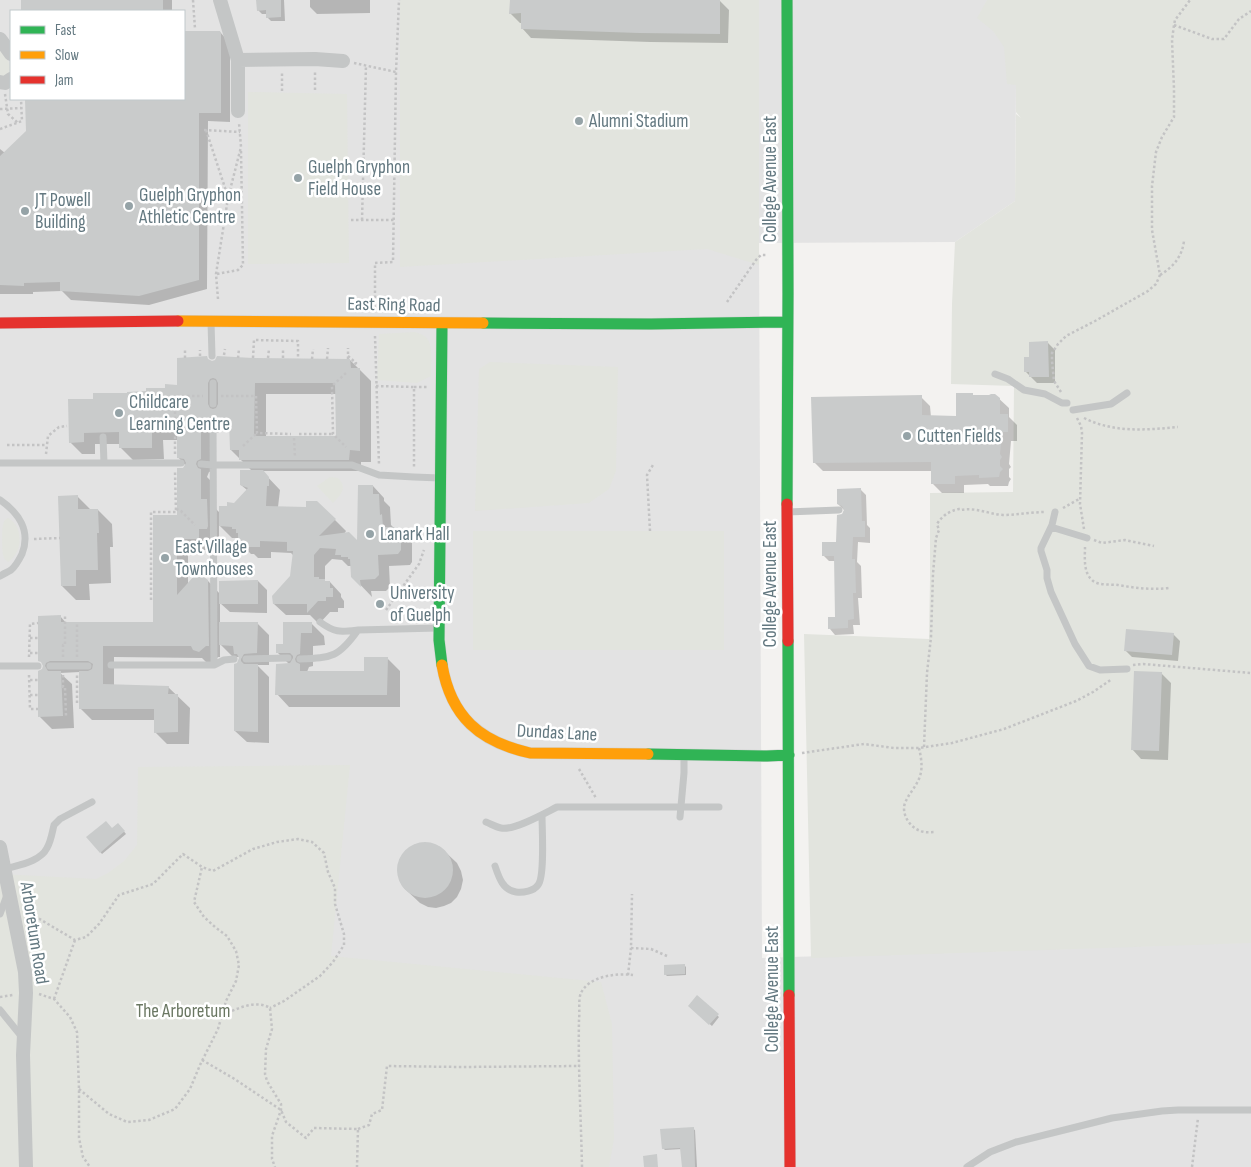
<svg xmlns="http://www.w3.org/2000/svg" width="1251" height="1167" font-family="'Sofia Sans Condensed',sans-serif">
  <rect width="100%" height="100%" fill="#f3f2f0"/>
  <path fill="#e3e3e3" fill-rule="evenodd" d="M0 0H1020L1016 85 1015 201 955 242 759 243 762 958 1251 942V1167H0ZM11 11H184V99H11Z"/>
  <path fill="#e2e4de" d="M400 0H759V265L707 249 400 267Z
    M987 0H1251V943L811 958 804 634 929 639 930 579V493L1013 492 1014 386 951 384 952 304 955 242 1015 201 1016 114 1021 118 1016 112V85L1007 84 1004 47 993 31 977 18Z
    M0 50C7 58 13 64 8 75L0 77Z
    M248 92 347 94 349 263 248 264Z
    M415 332C419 333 425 335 428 340 433 348 431 366 431 376L417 383 377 380 379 334Z
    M490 362 618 367 616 471 609 489 589 503 475 511 479 369Z
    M330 477 338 478C348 488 341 494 333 503L317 486Z
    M8 518C24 526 23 553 8 562 5 559 4 559 3 555 2 549 1 524 5 520 6 519 7 518 8 518Z
    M473 531H724V650H473Z
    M350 765 331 956 601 982 612 1024 614 1139 609 1167H0V874L96 879 108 873 124 861 137 845 138 767Z"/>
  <path fill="#0003" fill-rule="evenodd" d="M22 0H172V11H22Z
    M258 0H284L285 21H271L267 17V14H262L258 10Z
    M310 0H370V13L317 14 310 7Z
    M511 0 720 1 729 10 728 43 650 42 531 38 522 28V23H520L510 13Z
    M184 32H220L229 42 230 44V122L208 121 207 289 149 305 71 300 62 291 33 292V294H0V149L5 153 27 132V99H184Z
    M1048 343 1055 350V383H1037L1026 372 1030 358Z
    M350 360 371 381V462H361V471H262L280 490 278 507 308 508 317 502 346 531 344 534 358 543 373 486 384 498V501L390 507 391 525 394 528H396L412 543V562L410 565 389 566 390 587 386 591H371L372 597 352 576V566H348L342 560 332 559 325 566V581L330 582 341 594V597L344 601V608H338V612H330L319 624 310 615H286L274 604 292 576 294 556 291 553 271 552V558H258L254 554H251L240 543V538H232L219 525V540H210V550H188V584L208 581 220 594 258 581 267 590V613L230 612 220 603V624L257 623 269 635V665H257L269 677V743L247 742 235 731 238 664 240 659 239 657H233L220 644V657H218L211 664 206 662 202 658 114 657V686L168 687 190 708 189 744H167L155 732V720H92L80 708V672L60 673 72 684 74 728 52 729 40 717 43 670 60 616 67 624H154L178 516 184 469 186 466 178 457V440H163L164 459 133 460 121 448V444H95V454H82L70 442 95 400 166 389 178 386 212 363ZM266 394H336L337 438 266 437ZM225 427 231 432V450L253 472 241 485 247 490 235 504 220 513 212 505V482L207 477 209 472 212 471V433H219L220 430Z
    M972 394 974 396 995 395 1009 408V417L1017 425V441H1011L1009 464 1011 467 1009 469V477L1011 479 1009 482 1008 486H990L988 484 964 485V493H942L933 484V471H823L814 462 921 397 930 406 931 417H957Z
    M860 489 866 495 867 525 870 528V543L858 542 857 562 861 566 862 598H858L860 625H853L854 634 835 635 830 629 836 618 835 561H829L823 555 838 543 844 510 838 504Z
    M77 496 91 510H98L112 524 113 547H110L111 583 89 584 90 600H76L62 586Z
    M311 623 324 636 325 645 313 646V666L309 667 307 672H365L387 658 400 671V707H289L277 694 289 664 277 652Z
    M1173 634 1180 641 1178 661 1132 657 1125 650Z
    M1161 673 1171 683 1168 760 1141 759 1132 749Z
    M118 824 126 834 102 854 88 837 112 829Z
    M423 843 432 844 440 847 457 863 461 871 463 880 461 889 457 897 451 903 444 906 436 908 428 907 420 903 404 888 400 881 398 873 399 865 401 857 407 850 414 845Z
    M684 965 686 967V975L667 976 665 974Z
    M697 997 719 1017 712 1026 689 1006Z
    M693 1129 695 1130 697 1167H683L682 1149 665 1150 663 1148Z"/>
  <path fill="#c9cbcb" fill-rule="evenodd" d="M21 0H163V11H21Z
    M256 0H281V17L266 18V10L257 11Z
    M510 0H720V34L639 33 521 29V13L509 14Z
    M184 31H220L221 34V113H199V280L139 296 60 291V282L24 283V286L0 285V156L26 131 25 99H184Z
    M1048 341 1049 377H1029V372H1024V357H1029V342Z
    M207 356 208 359 212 361 215 360 217 356 253 358 350 359 351 368H360V451L350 450 349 460H239V450H230L229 421H218L216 417 212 416 209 418 208 422H201V459L197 461 196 464 198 468 201 469V499H207L208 526 207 529H199V539H177V595L195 575H201L208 580 209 646H206L199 652 193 650 191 646H103V684L169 686 168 694H178V732L154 733V709H79V671H88L92 669 93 664 88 661H50L46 663 45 666 48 671H61L63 716 38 717V671L42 669 43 666 41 662 38 661V616L61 615V622H153V515H177V468H183L186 463 184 459 177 458V428H152V448H119V432L84 433V442L69 443 68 399H93V393H127V392L146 391V388H165V384L177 385V358ZM213 378 216 379 218 383V404L216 408 213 409 210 408 208 404V383L210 379ZM255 383H335L336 436H254Z
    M956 393H973V395H989L991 394H995L1000 398V414H1008V432H1002L1000 454 1002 457 1000 460V466L1003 469 1000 472 999 477 979 478V475L955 476V484H931V462L813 463 811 397 922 395V415L956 416Z
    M240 470H263L269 477V486H267L266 506 306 507V501H317L336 519 319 536 349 532 357 540 358 485H373V494H379L380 515 382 514 383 527H397L401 530V550L398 554 378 555 379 575 375 579 360 580 361 587 351 577 350 559H348V557H341V555H335L336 549 320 548 314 555V577H319V579H325V581H330V588H333V597H326V601H318L307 613V604H273L272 596 290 576 293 551H287V542L260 541V547H245V543H238V533H236V529H232V527L219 526V506H227V502L234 503 248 488 240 485Z
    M861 488 862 521H865V537H853L852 559H855L856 593H853L854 619 848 620V628L828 629V617H835L834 556H822V542H836L837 515 842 514 844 510 842 506 837 504V489Z
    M78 495V509H98L99 533H97L98 570H76V586H61L58 496Z
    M258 580V604H219V581Z
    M219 622H258L257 653 244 654 241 659V661L244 664H258V732L234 731V664L237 663 239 658 237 654H234L233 646 219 645Z
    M283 622H312V633H301L300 654 297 655 295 659 296 662 300 664V671H364V657H388L387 695H275L276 664 290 663 293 658V656L290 653H276V644H283Z
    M1126 629 1174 633 1172 655 1124 651Z
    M1134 671 1162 672 1159 751 1131 750Z
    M106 821 112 828 118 823 125 831 100 853 86 837Z
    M397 870a28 28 0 1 1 56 0a28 28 0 1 1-56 0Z
    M685 964V974L664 975V965Z
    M697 995 719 1014 709 1025 688 1006Z
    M694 1127 695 1167H682L680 1148 662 1149 660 1129Z
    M657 1154 658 1167H644L643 1156Z"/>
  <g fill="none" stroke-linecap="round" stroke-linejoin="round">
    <defs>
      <path id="fast" d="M787 0 788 293 787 504
        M483 323 651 324 787 322
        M788 641 789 995
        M442 665 439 640 442 324
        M648 754 767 756 789 755"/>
      <path id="slow" d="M178 321 483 323
        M442 665C451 717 480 742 530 753L648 754"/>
      <path id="jam" d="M0 323 178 321
        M787 504 788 641
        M789 995 790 1167"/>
    </defs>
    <use href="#fast" stroke="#cfd0d0" stroke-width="12"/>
    <use href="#slow" stroke="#cfd0d0" stroke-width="12"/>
    <use href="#jam" stroke="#cfd0d0" stroke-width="12"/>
    <path stroke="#c3c3c4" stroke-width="2.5" stroke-dasharray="2.5 2.5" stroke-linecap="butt" d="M193 0 195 29
      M1174 25 1212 39H1224L1239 19 1251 11
      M354 63 396 72
      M315 90V72
      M282 91V73
      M5 94 8 114 18 123
      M0 109 21 108
      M0 129 22 121 21 99
      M204 130 240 132
      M206 130 228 197
      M351 220H394
      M362 220 366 65
      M217 274 238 270 243 265 241 151
      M1160 275C1173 267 1182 257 1184 241
      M218 299 216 274 228 198 241 147 239 123
      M727 302 756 260 761 255H767
      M375 308V263L393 262 396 72 399 0
      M375 336 379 465
      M224 355 225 349
      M200 356V350
      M348 356 356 363 353 366
      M185 358V350
      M238 358 239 349
      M253 358 254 340 298 341V358
      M268 358 269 349
      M283 358V349
      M312 359 313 349
      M327 359 328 348
      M348 359V348
      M346 373 332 386 333 434 346 447
      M376 386 414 387V468
      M414 387H427
      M1061 392 1054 381 1052 361V353L1058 344 1066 336 1095 321 1148 291 1156 284 1160 275 1152 230V186L1156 152 1162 137 1174 117V89L1172 40 1174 25 1175 20 1190 0
      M221 396H256L257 433 291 434
      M1077 418 1081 426 1082 433 1080 504 1084 529
      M1084 418C1114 433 1146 430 1178 427
      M299 434H333
      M294 438 295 457
      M7 445H46
      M243 446 257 433
      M46 454 48 436 59 427 67 426
      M175 454V396H203
      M1063 508 1081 498
      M176 509 181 511 195 525
      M650 531 647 475 653 465
      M34 539 60 538
      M1094 540 1102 543 1125 540 1154 546
      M1085 547C1085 557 1083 572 1092 580 1098 586 1110 584 1118 585 1135 588 1151 590 1169 588
      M151 600V512H176L175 472
      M386 610 419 564 424 550
      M30 638H38
      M30 653H38
      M29 657 30 624 38 623
      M63 657V645H65V615
      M77 657V622
      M1133 665 1143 664 1251 673
      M29 675 30 709H38
      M63 675V687H65L66 716
      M30 680H38
      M30 695H38
      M77 703V675
      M924 747 927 673 931 637 933 574 936 538 939 530 937 524C942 516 949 511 959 509H960L961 510C976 507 988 514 1003 515 1018 515 1032 512 1046 512
      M919 748C921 757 923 767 920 776 917 786 909 793 905 803 901 814 910 828 921 831 925 833 931 832 936 832
      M802 753 864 744 894 748H919L952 743 1004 729 1076 701 1093 692 1112 679
      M579 769 596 798
      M26 911 75 940 86 937 99 924 119 895 153 884 183 854 202 867 213 871 253 849 277 842 298 839 312 842 324 853 328 872 335 888V904L344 934V945L333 962 320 976 284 1001 270 1008
      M631 948 651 949 667 956
      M628 975 631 948 632 894
      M39 994 54 999 70 1017 77 1032 79 1089V1138L83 1157 90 1167
      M0 997 13 995
      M54 999 75 940
      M223 1015C236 1009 256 999 270 1008L272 1029 266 1049 265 1074 267 1081 281 1104V1110L272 1136V1159L275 1167
      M202 1060 233 1078 281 1110 286 1122 306 1138 314 1128 358 1129 357 1167
      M79 1089 109 1114 127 1122 149 1120 175 1109 190 1089 200 1065 218 1029 226 1001 236 981 239 965 236 951 227 936 215 927 204 917 194 902 202 867
      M358 1129 369 1125 372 1114 382 1110 387 1066 461 1067 580 1066
      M582 1167C581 1118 578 1069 579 1020 580 1013 578 999 581 993 589 976 616 973 633 975
      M1192 1167 1198 1118"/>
    <path stroke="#c4c6c6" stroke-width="7" d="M211 322 212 356
      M995 374 1008 379 1024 390 1045 394 1062 403H1067
      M213 404V383
      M1073 410 1111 404 1127 393
      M213 421 214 665
      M103 437 104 463
      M0 463H181
      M201 464 213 465H352L379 475 414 477 440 478
      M0 500C19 513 31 531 22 554 19 560 16 566 11 570 8 572 3 574 0 576
      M787 512 839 510
      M1055 512 1052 525 1041 548V551L1047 570V578L1051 592 1075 644 1089 666 1100 670 1127 669
      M1051 527 1087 538
      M320 622C335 633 340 632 358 630
      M246 659 288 658
      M300 659C332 658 339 657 358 630L438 628
      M111 665H214L224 660 234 659
      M0 666H38
      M50 666H88
      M680 817 684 773V757
      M486 822C491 824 496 827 501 828 514 831 545 813 557 807H719
      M495 866C499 878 503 890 516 892 523 893 534 891 538 885 545 877 542 828 542 815
      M5 869C18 865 40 862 47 848 51 841 52 833 54 825L60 819 92 802
      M0 914 7 895
      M0 1010 22 1037
      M967 1167 990 1152 1016 1142 1112 1118 1162 1111 1178 1110H1251"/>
    <path stroke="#c4c6c6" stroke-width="14" d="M220 0 238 60V111
      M0 39 11 54
      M238 60 315 59 343 61
      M0 82 5 83 11 79
      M0 847 25 972 26 993 23 1055 26 1167"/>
    <use href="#fast" stroke="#30b455" stroke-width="11"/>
    <use href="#slow" stroke="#ff9f0a" stroke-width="11"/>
    <use href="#jam" stroke="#e5322d" stroke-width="11"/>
  </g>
  <g fill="#95a3a7" stroke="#fff" stroke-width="2">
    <circle cx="579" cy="121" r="5"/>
    <circle cx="298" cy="178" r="5"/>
    <circle cx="129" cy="206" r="5"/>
    <circle cx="25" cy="211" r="5"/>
    <circle cx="119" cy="413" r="5"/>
    <circle cx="907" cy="436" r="5"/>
    <circle cx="370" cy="534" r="5"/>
    <circle cx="165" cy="558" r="5"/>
    <circle cx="380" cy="604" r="5"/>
  </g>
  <g text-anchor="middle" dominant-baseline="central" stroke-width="5" stroke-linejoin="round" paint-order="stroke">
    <g font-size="19" fill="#637880" stroke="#fff" text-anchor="start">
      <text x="589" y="121">Alumni Stadium</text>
      <text x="308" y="167">Guelph Gryphon<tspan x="308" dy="22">Field House</tspan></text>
      <text x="139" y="195">Guelph Gryphon<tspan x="139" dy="22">Athletic Centre</tspan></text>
      <text x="35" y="200">JT Powell<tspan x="35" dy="22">Building</tspan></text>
      <text x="129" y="402">Childcare<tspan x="129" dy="22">Learning Centre</tspan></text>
      <text x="917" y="436">Cutten Fields</text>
      <text x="380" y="534">Lanark Hall</text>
      <text x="175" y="547">East Village<tspan x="175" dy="22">Townhouses</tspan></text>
      <text x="390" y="593">University<tspan x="390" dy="22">of Guelph</tspan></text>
    </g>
    <g font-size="19" fill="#637880" stroke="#fff">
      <text transform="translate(770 179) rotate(-90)">College Avenue East</text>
      <text transform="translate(394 305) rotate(1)">East Ring Road</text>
      <text transform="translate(770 584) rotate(-90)">College Avenue East</text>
      <text transform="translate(557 733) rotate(3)">Dundas Lane</text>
      <text transform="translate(34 933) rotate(81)">Arboretum Road</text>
      <text transform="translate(772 989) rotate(-90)">College Avenue East</text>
    </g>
    <g font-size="19" fill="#6a7762" stroke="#fff">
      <text x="183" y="1011">The Arboretum</text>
    </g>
  </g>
  <rect x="10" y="10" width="175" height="90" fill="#ffffff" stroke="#c1c9cc"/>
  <rect x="20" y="26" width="25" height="8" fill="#30b455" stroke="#c1c9cc"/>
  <text x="55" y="35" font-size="15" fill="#637880">Fast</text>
  <rect x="20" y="51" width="25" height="8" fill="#ff9f0a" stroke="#c1c9cc"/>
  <text x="55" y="60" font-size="15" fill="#637880">Slow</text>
  <rect x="20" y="76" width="25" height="8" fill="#e5322d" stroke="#c1c9cc"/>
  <text x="55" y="85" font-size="15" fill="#637880">Jam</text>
</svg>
